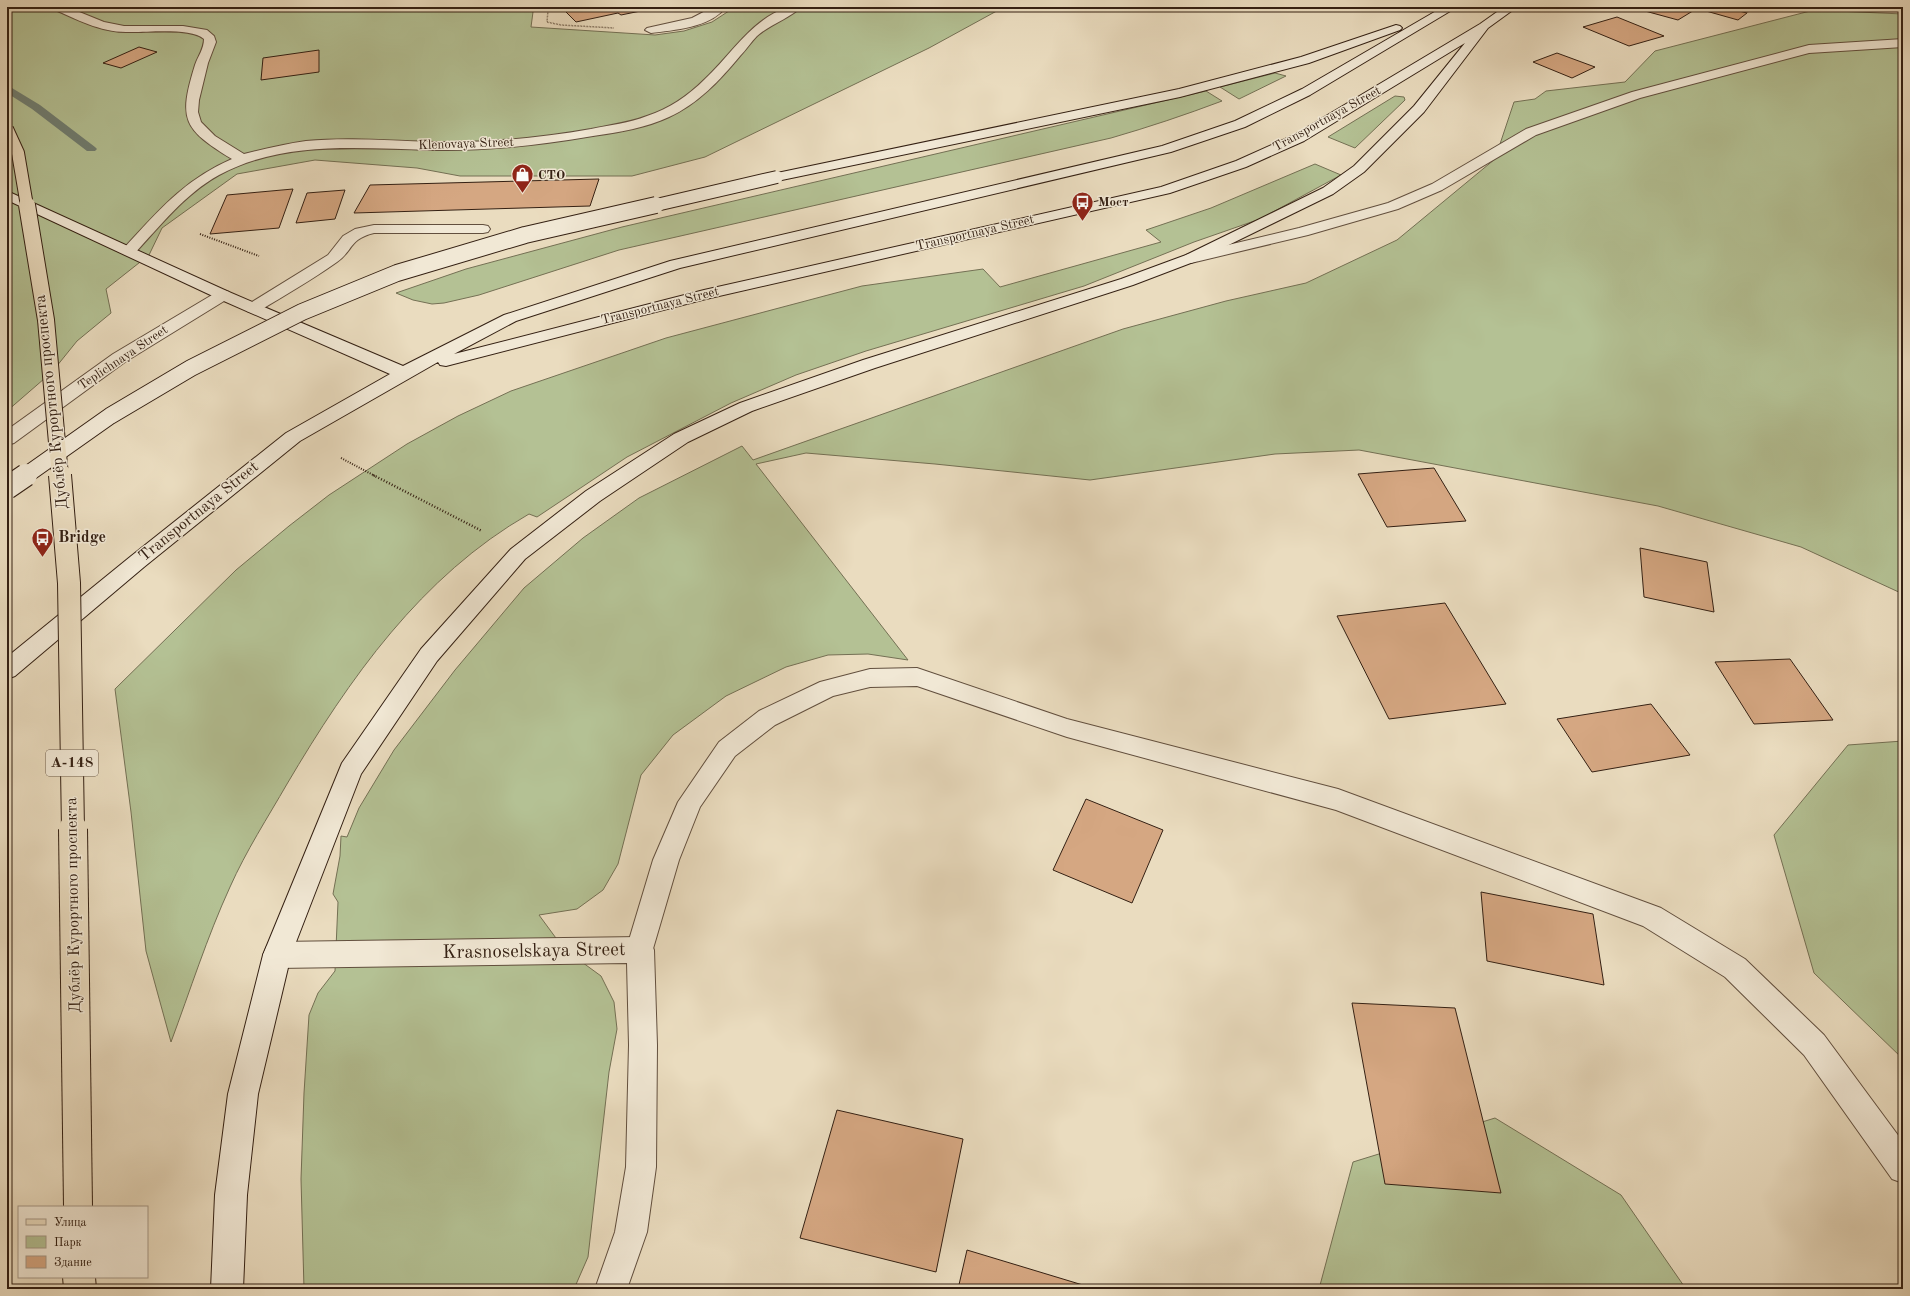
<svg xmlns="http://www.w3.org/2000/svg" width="1910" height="1296" font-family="'Old Standard TT',serif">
  <rect width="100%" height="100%" fill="#eadcbf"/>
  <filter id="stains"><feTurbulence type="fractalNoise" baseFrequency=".005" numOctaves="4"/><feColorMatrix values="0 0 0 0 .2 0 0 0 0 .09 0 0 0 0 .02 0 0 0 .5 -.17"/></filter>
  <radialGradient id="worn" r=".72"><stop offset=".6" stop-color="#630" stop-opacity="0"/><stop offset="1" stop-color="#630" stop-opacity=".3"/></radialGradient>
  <path fill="#b4c194" stroke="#747054" d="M7 7H527L533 12 531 27 655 35 684 31 712 22 735 7H1004L929 48 705 157 632 176H460L417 168 315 160 237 174 162 228 149 255 106 289 111 313 77 341 52 372 7 411Z
    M1814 10 1903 14V594L1801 547 1658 506 1359 450 1275 454 1090 480 935 464 806 453 756 464 908 660 868 654 828 655 786 667 726 696 673 735 641 775 618 864 603 890 577 909 539 915 564 949 601 976 614 1002 617 1029 609 1072 588 1257 574 1289H304L301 1179 304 1093 309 1015 318 993 335 971 338 902 333 894 340 856 341 836 347 837 359 808 394 750 455 670 524 588 583 538 639 498 742 446 753 460 1123 329 1226 301 1306 283 1397 240 1495 159 1514 102 1535 99 1546 91 1625 82 1655 51Z
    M1275 73 1286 76 1239 99 1220 87Z
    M1206 91 1222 101C1185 115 1149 127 1111 138L619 250 479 295 444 303 432 304 413 300 396 293 466 269 622 227Z
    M1395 96 1404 97 1405 100 1355 148 1328 137Z
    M1315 164 1341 175 1260 219 1194 242 1084 286 866 351 796 375 731 403 627 457 537 517 529 514C421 576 349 679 287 784 268 817 246 851 230 887 207 937 190 991 171 1042L146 951 131 812 115 689 236 570 289 526 329 495 407 444 458 416 511 391 666 338 862 286 983 269 1000 287 1161 242 1146 230 1211 208Z
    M1903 741V1059L1814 973 1774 835 1848 745Z
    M1495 1118 1621 1195 1686 1289H1319L1353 1162Z"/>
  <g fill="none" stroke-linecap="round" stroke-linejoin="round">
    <path fill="#707e72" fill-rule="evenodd" d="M7 85 40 105 95 147 97 149 95 151H87L32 109 7 93Z"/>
  </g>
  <path fill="#d5a782" stroke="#342013" d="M561 7H660L621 15 618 13 576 22Z
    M1652 7H1690L1696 9 1678 20 1645 11Z
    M1711 7H1723L1747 13 1738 20 1706 11Z
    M1728 7H1754L1748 12Z
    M1617 17 1664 36 1629 46 1583 27Z
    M139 47 157 52 121 68 103 63Z
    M319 50V72L261 80 263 58Z
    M1557 53 1595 67 1572 78 1533 62Z
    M599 179 590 206 354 213 370 185Z
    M293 189 279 228 210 234 227 195Z
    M345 190 335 219 296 223 307 193Z
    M1434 468 1466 521 1387 527 1358 474Z
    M1640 548 1707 562 1714 612 1644 597Z
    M1445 603 1506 704 1389 719 1337 616Z
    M1790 659 1833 720 1754 724 1715 662Z
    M1651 704 1690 755 1592 772 1557 719Z
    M1086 799 1163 830 1132 903 1053 870Z
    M1481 892 1593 914 1604 985 1487 961Z
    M1352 1003 1455 1008 1501 1193 1385 1184Z
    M837 1110 963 1139 936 1272 800 1238Z
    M967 1250 1096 1289H958Z"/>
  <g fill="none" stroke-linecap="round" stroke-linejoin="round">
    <defs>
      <path id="service" d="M713 7H726C710 28 674 30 651 33L645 30 647 28 692 18Z
        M374 225H483L488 226 490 229 488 232 483 233H374C349 239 353 251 337 262 312 280 285 295 259 311L253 313 247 311 245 308 247 305 328 255 343 236 355 229Z
        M917 668 1067 719 1338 789 1661 908 1745 959 1824 1035 1903 1142V1183L1892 1179 1804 1055 1725 977 1643 926 1336 810 1067 737 917 686 870 687 833 696 775 725 735 756 700 807 679 860 650 959 640 963 630 959 626 950 653 860 678 802 719 742 759 711 820 682 870 669Z"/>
      <path id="minor" d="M51 7H67L104 22 124 26H183L207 30 214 36 216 42 208 63 199 100 198 112 201 122 215 136 244 154C264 149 285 144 306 141 349 137 392 141 435 142 488 143 540 138 591 129 610 125 629 123 647 116 669 109 689 95 705 79 731 55 751 20 786 8 790 6 796 7 801 7 792 17 769 25 757 36 751 42 746 50 740 56 720 80 698 104 669 117 646 128 619 132 593 136 541 145 490 151 436 150 363 149 286 139 219 175 186 193 160 226 134 254L129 256 124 254 121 251 124 248C159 210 184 180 232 159 183 129 178 120 195 65 198 56 204 49 204 39 190 27 145 33 126 32 100 32 76 19 53 9Z
        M1903 39V47L1809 53 1640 98 1536 135 1442 190 1398 209 1308 235 1191 263 1186 261 1183 258 1186 255 1299 228 1388 203 1432 184 1526 129 1632 92 1809 45Z
        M640 937 650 941 654 950 657 1045 656 1167 647 1232 627 1289H595L615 1232 626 1167 629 1045 627 963 277 968 267 964 263 955 267 946 277 942Z"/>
      <path id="tertiary" d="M223 290 229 292 231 295 229 298 125 362 14 443 7 445V430L113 354 217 292Z"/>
      <path id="secondary" d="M1443 7H1457L1310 95 1245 127 1171 152 680 268 516 321 454 354 704 290 1161 187 1236 161 1294 135 1480 24 1504 7H1517L1488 28 1424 112 1364 172 1333 194 1196 261 1133 285 875 368 752 411 688 442 600 501 525 559 437 661 361 774 291 955 258 1094 247 1195 243 1289H211L215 1195 228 1094 263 955 342 763 421 649 511 549 586 491 674 434 740 403 863 360 1121 279 1186 255 1323 188 1354 166 1414 106 1465 43 1304 141 1246 167 1170 193 706 299 446 366 440 365 438 362 300 441 144 567 15 676 7 679V657L130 557 286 433 390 374 217 298 7 200V191L229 292 403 366 504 315 670 261 1162 146 1235 121 1302 89Z
        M1396 25 1400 26 1402 28 1400 30 1309 63 1180 97 777 181 772 180 770 177 772 174 777 173 1179 89 1301 57Z"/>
      <path id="primary" d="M63 1277H95L96 1289H64Z"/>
    </defs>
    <use href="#service" stroke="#624f3e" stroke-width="2"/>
    <use href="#minor" stroke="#624f3e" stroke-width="2"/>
    <use href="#tertiary" stroke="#624f3e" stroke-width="2"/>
    <use href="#secondary" stroke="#342013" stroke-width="2"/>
    <use href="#primary" stroke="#342013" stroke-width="2"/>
    <path stroke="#342013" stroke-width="1.5" stroke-dasharray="0.5 1" stroke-linecap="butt" d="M545 7 548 10 547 22 561 25 614 28"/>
    <path stroke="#342013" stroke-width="2" stroke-dasharray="1 1.5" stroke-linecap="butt" d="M200 234 259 256
      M341 458 375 476"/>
    <path stroke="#342013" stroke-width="2.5" stroke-dasharray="1 2" stroke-linecap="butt" d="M373 475 482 531"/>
    <use href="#service" fill="#f1e8d5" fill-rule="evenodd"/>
    <use href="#minor" fill="#f1e8d5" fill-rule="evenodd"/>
    <use href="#tertiary" fill="#f1e8d5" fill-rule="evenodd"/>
    <use href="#secondary" fill="#f1e8d5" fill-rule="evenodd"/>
    <use href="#primary" fill="#eadcbf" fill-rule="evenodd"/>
    <defs>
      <path id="secondary-bridge-far2" d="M652 206 777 177"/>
      <path id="secondary-bridge-far1" d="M25 476 110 416 191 368 302 312 397 273 525 235 656 205"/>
      <path id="secondary-bridge" d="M7 488 26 475"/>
      <path id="primary-bridge-far3" d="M7 129 18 153 27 206"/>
      <path id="primary-bridge-far2" d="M27 205 46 320 60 476"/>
      <path id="primary-bridge-far1" d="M60 475 69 583 73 830"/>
      <path id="primary-bridge" d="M73 829 78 1207"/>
    </defs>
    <use href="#secondary-bridge-far2" stroke="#342013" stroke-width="14" stroke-linecap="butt"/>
    <use href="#secondary-bridge-far1" stroke="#342013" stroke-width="18" stroke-linecap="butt"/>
    <use href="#secondary-bridge" stroke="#342013" stroke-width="24" stroke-linecap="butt"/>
    <use href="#primary-bridge-far3" stroke="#342013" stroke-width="14" stroke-linecap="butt"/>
    <use href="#primary-bridge-far2" stroke="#342013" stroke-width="18" stroke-linecap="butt"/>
    <use href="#primary-bridge-far1" stroke="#342013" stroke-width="24" stroke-linecap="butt"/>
    <use href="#primary-bridge" stroke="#342013" stroke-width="30" stroke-linecap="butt"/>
    <use href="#secondary-bridge-far2" stroke="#f1e8d5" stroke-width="12"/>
    <use href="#secondary-bridge-far1" stroke="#f1e8d5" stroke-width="16"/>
    <use href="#secondary-bridge" stroke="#f1e8d5" stroke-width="22"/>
    <use href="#primary-bridge-far3" stroke="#eadcbf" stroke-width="12"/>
    <use href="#primary-bridge-far2" stroke="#eadcbf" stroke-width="16"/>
    <use href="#primary-bridge-far1" stroke="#eadcbf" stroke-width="22"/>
    <use href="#primary-bridge" stroke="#eadcbf" stroke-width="28"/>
  </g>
  <defs>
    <symbol id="shop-pin" viewBox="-11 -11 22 30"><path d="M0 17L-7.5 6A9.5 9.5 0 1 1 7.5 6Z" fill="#8f2418" stroke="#f1e8d5"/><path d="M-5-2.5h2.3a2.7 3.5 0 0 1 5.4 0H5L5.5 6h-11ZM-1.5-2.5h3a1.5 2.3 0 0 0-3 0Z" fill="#fff"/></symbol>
    <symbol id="bus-pin" viewBox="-11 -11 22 30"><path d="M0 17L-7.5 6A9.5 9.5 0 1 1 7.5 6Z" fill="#8f2418" stroke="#f1e8d5"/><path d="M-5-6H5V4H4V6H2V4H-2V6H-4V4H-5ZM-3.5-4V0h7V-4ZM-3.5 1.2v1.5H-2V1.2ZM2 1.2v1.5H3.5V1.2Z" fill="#fff"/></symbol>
  </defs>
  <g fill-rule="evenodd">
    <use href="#shop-pin" x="510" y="162" width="25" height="34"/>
    <use href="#bus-pin" x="1070" y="190" width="25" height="34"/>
    <use href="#bus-pin" x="30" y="526" width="25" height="34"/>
  </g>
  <g text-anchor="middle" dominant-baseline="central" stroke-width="3" stroke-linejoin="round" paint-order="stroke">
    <g font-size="13" fill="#342013" stroke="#f1e8d5">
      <text transform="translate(1327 119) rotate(-29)">Transportnaya Street</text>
      <text transform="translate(466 144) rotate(-2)">Klenovaya Street</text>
      <text transform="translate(975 233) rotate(-13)">Transportnaya Street</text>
      <text transform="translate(660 306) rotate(-14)">Transportnaya Street</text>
      <text transform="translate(123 358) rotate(-34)">Teplichnaya Street</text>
    </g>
    <g font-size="13" font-weight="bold" fill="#342013" stroke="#f1e8d5" text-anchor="start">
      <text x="538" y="175">СТО</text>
      <text x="1098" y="202">Мост</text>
    </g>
    <rect fill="#f1e8d5" stroke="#6d5c4d" stroke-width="1" x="46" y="750" width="52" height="26" rx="3"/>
    <g font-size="15" font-weight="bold" fill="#342013">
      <text x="72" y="763">А-148</text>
    </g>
    <g font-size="16" fill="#342013" stroke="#f1e8d5">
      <text transform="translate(52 402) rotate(-96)">Дублёр Курортного проспекта</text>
      <text transform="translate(199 512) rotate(-39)">Transportnaya Street</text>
      <text transform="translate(74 905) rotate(-91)">Дублёр Курортного проспекта</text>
    </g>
    <g font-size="16" font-weight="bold" fill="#342013" stroke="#f1e8d5" text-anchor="start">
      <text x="58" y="538">Bridge</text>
    </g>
    <g font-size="19" fill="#342013" stroke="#f1e8d5">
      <text transform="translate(534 952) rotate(-1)">Krasnoselskaya Street</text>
    </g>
  </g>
  <rect width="1910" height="1296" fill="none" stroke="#eadcbf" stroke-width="24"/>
  <rect x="8" y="8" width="1894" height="1280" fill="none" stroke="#342013" stroke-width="2"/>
  <rect x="12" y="12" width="1886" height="1272" fill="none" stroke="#342013"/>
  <rect x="18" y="1206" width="130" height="72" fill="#f1e8d5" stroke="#a59887"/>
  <rect x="26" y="1219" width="20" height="6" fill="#eadcbf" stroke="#a59887"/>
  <text x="54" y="1226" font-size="12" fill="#342013">Улица</text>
  <rect x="26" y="1236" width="20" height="12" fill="#b4c194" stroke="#a59887"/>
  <text x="54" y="1246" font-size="12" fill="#342013">Парк</text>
  <rect x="26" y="1256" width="20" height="12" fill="#d5a782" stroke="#a59887"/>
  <text x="54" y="1266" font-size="12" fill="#342013">Здание</text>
  <rect width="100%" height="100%" filter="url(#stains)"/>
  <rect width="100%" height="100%" fill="url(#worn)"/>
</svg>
